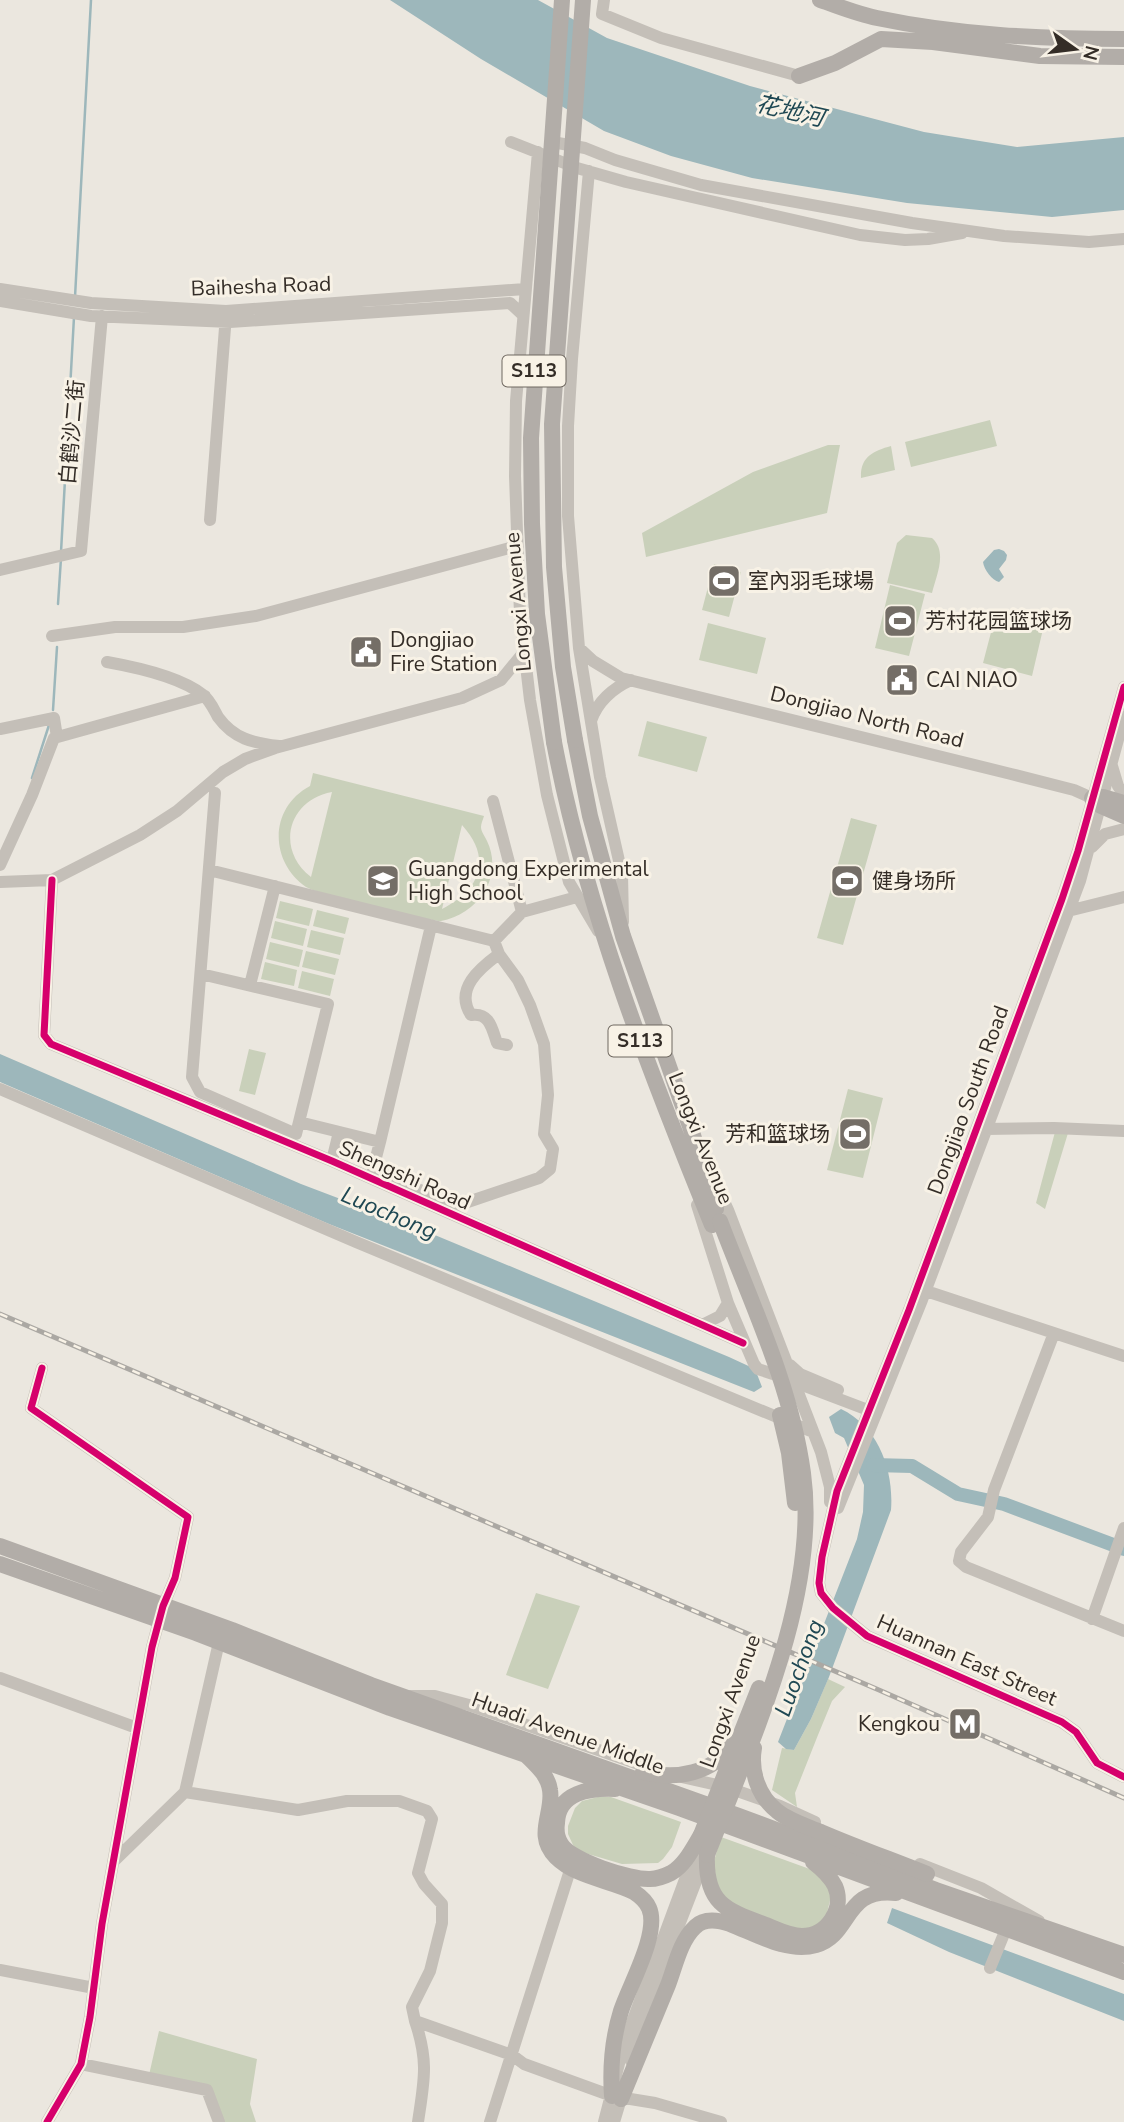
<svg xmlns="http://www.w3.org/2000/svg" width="1124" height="2122" font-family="'Nunito Sans','Noto Sans SC',sans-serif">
  <rect width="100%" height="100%" fill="#ebe7df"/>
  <path fill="#c9d0ba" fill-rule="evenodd" d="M990 420 997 446 911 467 905 442Z
    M828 445H840L827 513 646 557 642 533 753 472Z
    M891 446 895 470 861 478C860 457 873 451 891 446Z
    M906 535 932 538C948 552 936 576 932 593L887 583 897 543Z
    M714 564 741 572 729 617 702 610Z
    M890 585 925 594 909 656 875 648Z
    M995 617 1043 629 1032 676 983 663Z
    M708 623 766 638 757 674 699 660Z
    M647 721 707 737 697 772 638 756Z
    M313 773 484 816C483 820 481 823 481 827 481 832 485 836 487 841 495 857 494 877 484 892 475 907 458 918 441 921 432 922 314 893 306 887 269 861 269 808 310 786ZM332 792 311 877C275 849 288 800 332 792ZM462 825C493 859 480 890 442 909Z
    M851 818 877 825 843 945 817 938Z
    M280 901 313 909 309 926 276 918Z
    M317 910 349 918 345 934 313 926Z
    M275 921 307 929 303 946 271 938Z
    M311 930 344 938 340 955 307 947Z
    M270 942 303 950 299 967 266 959Z
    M306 951 339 959 335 975 302 967Z
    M265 962 297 970 294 986 261 979Z
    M302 971 334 979 330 996 298 988Z
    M249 1049 266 1053 255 1095 239 1091Z
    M848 1089 883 1098 863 1178 827 1170Z
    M1055 1132 1068 1133 1045 1209 1036 1203Z
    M536 1593 580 1606 548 1689 506 1675Z
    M828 1679 845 1687 832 1701 818 1735 795 1793 797 1807 772 1790 782 1748 794 1750 811 1719Z
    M598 1797H611L681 1822 672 1847 663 1859 658 1863 622 1864 578 1851 573 1845 568 1834V1826L575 1808 582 1801Z
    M721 1837 818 1872 832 1892 826 1917 817 1926 795 1931 734 1907 717 1889 714 1861Z
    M159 2031 257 2059 250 2104 256 2122H223L209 2087 149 2075Z"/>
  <path fill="#9db7bb" d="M390 0H538L607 38 750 86 924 132 1017 147 1124 137V210L1052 217 907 203 752 178 671 156 604 131 481 59Z
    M999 549 1004 551 1007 555 1006 560 999 569 1004 577 999 582C992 580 984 570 983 562L994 550Z
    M0 1054 301 1184 430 1233 729 1357 755 1369 762 1387 754 1392 329 1224 0 1082Z
    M841 1409C879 1427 894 1471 891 1510L829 1677 811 1719 794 1750 786 1749 778 1742 857 1539 863 1512 864 1485 844 1438 835 1433 829 1417Z
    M892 1908 1124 1994V2021L949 1952 887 1923Z"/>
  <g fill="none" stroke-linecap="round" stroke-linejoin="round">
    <path stroke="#9db7bb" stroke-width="2.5" d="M75 297 91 0
      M61 552 74 317
      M58 604 61 558
      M53 710 57 647
      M32 778 49 725"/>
    <path stroke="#9db7bb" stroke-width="14" d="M873 1465 912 1466 958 1494 1004 1504 1124 1549"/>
    <path stroke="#c4bfb8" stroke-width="12" d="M604 0 602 14 661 38 799 76
      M511 142 577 168 626 182 860 235 905 240 928 239 962 233
      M558 143 585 148 615 160 701 185 912 223 1004 236 1089 242 1124 239
      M538 152 516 401 515 476 520 614 530 700 547 795 569 882 598 931
      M589 171 572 359 568 426V516L579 648 600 777 622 874 623 922
      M0 289 91 303 226 311 525 289
      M0 301 91 316 230 322 510 303 523 315
      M210 520 226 315
      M0 570 81 551 102 316
      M52 636 115 627H183L256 616 517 546
      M579 648 593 661 621 678 1011 774 1074 790 1092 798
      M107 662C135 667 181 677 203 695 210 700 214 710 218 717 234 739 253 743 279 746
      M1124 687 1078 851 1062 899 909 1310 837 1491 822 1557 819 1583 821 1593 833 1608 867 1636 1062 1722 1076 1732 1097 1763 1124 1777
      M591 721C597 702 613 688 631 680
      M0 729 54 718 57 737
      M1112 766 1118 786 1124 795
      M215 793 192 1077 200 1092 296 1134 299 1122
      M493 801 522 912
      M1092 847 1105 834 1124 829
      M0 865 32 795 54 738 205 696
      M209 870 494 941 522 912 577 897
      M52 880 44 1035 51 1044 332 1161 743 1343
      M0 882 52 880 140 835 177 811 223 772 245 759 275 748 462 698 501 680 524 652
      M1068 911 1124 897
      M499 954C480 968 454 989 471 1015 490 1012 492 1029 497 1043L507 1045
      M201 974 328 1004 299 1122 380 1142 431 926
      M250 985 275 886
      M0 1089 356 1242 813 1432
      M986 1129 1054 1128 1124 1131
      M380 1142 373 1169 440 1199 459 1205 539 1178 550 1169 553 1149 544 1134 548 1095 544 1044 530 1005 518 980 499 954 494 941
      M332 1161 339 1132
      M712 1175 728 1210 821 1452 830 1487V1502
      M697 1205 728 1303 754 1364 758 1369 773 1374 868 1410H875
      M926 1291 1124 1356
      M702 1325 720 1316 728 1303
      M1054 1333 994 1490 988 1517 961 1552 959 1561 966 1567 1124 1631
      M790 1365 800 1374 838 1390
      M42 1368 31 1408 188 1517 175 1578 163 1606 152 1647 102 1924 90 2017 81 2064 47 2122
      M838 1508 922 1300 1080 881 1124 717
      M1092 1619 1124 1528
      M0 1678 137 1728
      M410 1696H435L469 1705 656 1770
      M677 1776 726 1787 780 1806 815 1822
      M185 1792 298 1810 347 1801H399L427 1811 432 1819 418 1873 424 1884 442 1904V1923L430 1971 412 2007 415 2021 512 2055 524 2064 612 2096 655 2103 721 2122
      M113 1862 185 1792 219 1642
      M920 1864 981 1888 1039 1921
      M990 1968 1006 1929
      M0 1970 94 1988
      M415 2021C429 2062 424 2081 418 2122
      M631 2061 641 2023 705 1858
      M81 2064 207 2090 219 2122
      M490 2122 571 1867
      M604 2122 624 2044 694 1855
      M614 2122 623 2092"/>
    <path stroke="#b2ada8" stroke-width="16" d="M820 0C838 6 857 14 877 18 958 35 1041 39 1124 39
      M799 76 835 63 881 39 933 42 1040 56 1124 57
      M575 740 590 816 623 936 692 1132 716 1209
      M554 742C586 910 648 1068 712 1225
      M1092 798 1101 806 1124 816
      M1092 798 1103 797 1124 803
      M0 1546 232 1630 371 1685 739 1816 936 1890 1124 1955
      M0 1564 196 1633 390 1708 679 1808 1124 1972
      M526 1755C536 1765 548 1775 550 1790 554 1813 534 1835 556 1857 576 1877 610 1880 634 1892 640 1896 646 1901 649 1908 660 1933 629 1986 621 2011 612 2040 610 2067 612 2096
      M615 1789C590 1788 558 1792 557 1823 556 1830 557 1838 561 1844 571 1861 631 1880 650 1879 657 1879 665 1876 671 1873 685 1865 693 1848 701 1835
      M707 1855C705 1903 725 1910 766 1925 776 1929 790 1936 802 1936 827 1936 845 1909 835 1886 830 1876 822 1869 813 1862
      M621 2099C637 2061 652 2023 668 1985 675 1967 680 1941 695 1927 704 1918 718 1920 730 1924 756 1934 787 1953 816 1945 852 1935 843 1887 896 1893"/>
    <defs>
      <path id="rail" d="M0 1314 879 1690 1124 1798"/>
    </defs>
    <use href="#rail" stroke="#aba8a3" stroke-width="5"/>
    <use href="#rail" stroke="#f8f2e6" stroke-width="2.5" stroke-dasharray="8" stroke-linecap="butt"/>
    <path stroke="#b2ada8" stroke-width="16" d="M575 740 563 667 554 567 552 424 583 0
      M554 742 537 614 532 524 531 438 562 0
      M780 1415 789 1453 795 1503
      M754 1748C750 1771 758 1796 777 1811 789 1821 806 1826 821 1832 856 1847 892 1860 927 1874
      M643 1772C677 1780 712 1774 733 1744
      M701 1835 759 1688
      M707 1855C751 1741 820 1596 803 1473 791 1385 751 1303 720 1221"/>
    <defs>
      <path id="cycleway" d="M1124 687 1078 851 1062 899 909 1310 837 1491 822 1557 819 1583 821 1593 833 1608 867 1636 1062 1722 1076 1732 1097 1763 1124 1777
        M52 880 44 1035 51 1044 332 1161 743 1343
        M42 1368 31 1408 188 1517 175 1578 163 1606 152 1647 102 1924 90 2017 81 2064 47 2122"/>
    </defs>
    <use href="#cycleway" stroke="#f8f2e6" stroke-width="11"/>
    <use href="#cycleway" stroke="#d6006c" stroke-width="7"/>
  </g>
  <defs>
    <symbol id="stadium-square" viewBox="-11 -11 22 22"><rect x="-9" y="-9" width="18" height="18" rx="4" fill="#746e67" stroke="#f8f2e6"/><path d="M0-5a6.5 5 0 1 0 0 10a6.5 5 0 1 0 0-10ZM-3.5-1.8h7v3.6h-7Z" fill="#fff"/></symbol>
    <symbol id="civic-square" viewBox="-11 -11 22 22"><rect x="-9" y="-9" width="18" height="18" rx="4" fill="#746e67" stroke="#f8f2e6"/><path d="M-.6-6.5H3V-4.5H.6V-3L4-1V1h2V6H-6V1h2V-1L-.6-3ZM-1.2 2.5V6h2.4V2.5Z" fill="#fff"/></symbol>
    <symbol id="school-square" viewBox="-11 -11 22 22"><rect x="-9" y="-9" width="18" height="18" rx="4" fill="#746e67" stroke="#f8f2e6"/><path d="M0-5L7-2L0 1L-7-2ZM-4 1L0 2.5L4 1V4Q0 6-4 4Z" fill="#fff"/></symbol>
    <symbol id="metro-square" viewBox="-11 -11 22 22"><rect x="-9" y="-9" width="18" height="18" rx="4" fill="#746e67" stroke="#f8f2e6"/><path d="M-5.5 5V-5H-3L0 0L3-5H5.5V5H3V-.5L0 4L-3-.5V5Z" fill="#fff"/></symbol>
  </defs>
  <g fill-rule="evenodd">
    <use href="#stadium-square" x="705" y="562" width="38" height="38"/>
    <use href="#stadium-square" x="881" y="602" width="38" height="38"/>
    <use href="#civic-square" x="347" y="633" width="38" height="38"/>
    <use href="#civic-square" x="883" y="661" width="38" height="38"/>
    <use href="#school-square" x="364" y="862" width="38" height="38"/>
    <use href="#stadium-square" x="828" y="862" width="38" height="38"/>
    <use href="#stadium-square" x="836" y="1115" width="38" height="38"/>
    <use href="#metro-square" x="946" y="1705" width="38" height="38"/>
  </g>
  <g text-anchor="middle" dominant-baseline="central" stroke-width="6" stroke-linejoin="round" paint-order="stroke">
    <g fill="#f8f2e6" stroke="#6f6860" stroke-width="2">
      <rect x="502.5" y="355.5" width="63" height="31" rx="5"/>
      <rect x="608.5" y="1025.5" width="63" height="31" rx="5"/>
    </g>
    <g font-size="19" font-weight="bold" fill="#342d27">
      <text x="534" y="371">S113</text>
      <text x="640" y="1041">S113</text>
    </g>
    <g font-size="21" fill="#342d27" stroke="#f8f2e6">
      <text transform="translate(261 286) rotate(-2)">Baihesha Road</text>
      <text transform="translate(72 432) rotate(-85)">白鹤沙二街</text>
      <text transform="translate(518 602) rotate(-95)">Longxi Avenue</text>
      <text transform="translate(867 717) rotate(14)">Dongjiao North Road</text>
      <text transform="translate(968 1100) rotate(-70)">Dongjiao South Road</text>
      <text transform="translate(701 1138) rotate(68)">Longxi Avenue</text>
      <text transform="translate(405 1175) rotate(24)">Shengshi Road</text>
      <text transform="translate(967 1660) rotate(24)">Huannan East Street</text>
      <text transform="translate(730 1701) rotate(-70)">Longxi Avenue</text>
      <text transform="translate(568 1733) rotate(20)">Huadi Avenue Middle</text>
    </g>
    <g font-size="21" fill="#342d27" stroke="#f8f2e6" text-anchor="start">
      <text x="748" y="581">室內羽毛球場</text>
      <text x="925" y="621">芳村花园篮球场</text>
      <text x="390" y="640">Dongjiao<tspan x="390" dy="24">Fire Station</tspan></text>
      <text x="926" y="680">CAI NIAO</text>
      <text x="408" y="869">Guangdong Experimental<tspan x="408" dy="24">High School</tspan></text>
      <text x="872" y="881">健身场所</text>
      <text x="830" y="1134" text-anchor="end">芳和篮球场</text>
      <text x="940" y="1724" text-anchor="end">Kengkou</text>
    </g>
    <g font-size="23" font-style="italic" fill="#1f4853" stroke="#f8f2e6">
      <text transform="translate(790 111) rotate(13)">花地河</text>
      <text transform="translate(389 1213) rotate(23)">Luochong</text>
      <text transform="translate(799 1668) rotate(-70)">Luochong</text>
    </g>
  </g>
  <g transform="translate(1075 49) rotate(104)" stroke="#f8f2e6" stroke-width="5" paint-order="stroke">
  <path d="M0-5L12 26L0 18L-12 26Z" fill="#342d27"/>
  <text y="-10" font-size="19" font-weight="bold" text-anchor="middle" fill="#342d27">N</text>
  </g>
</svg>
